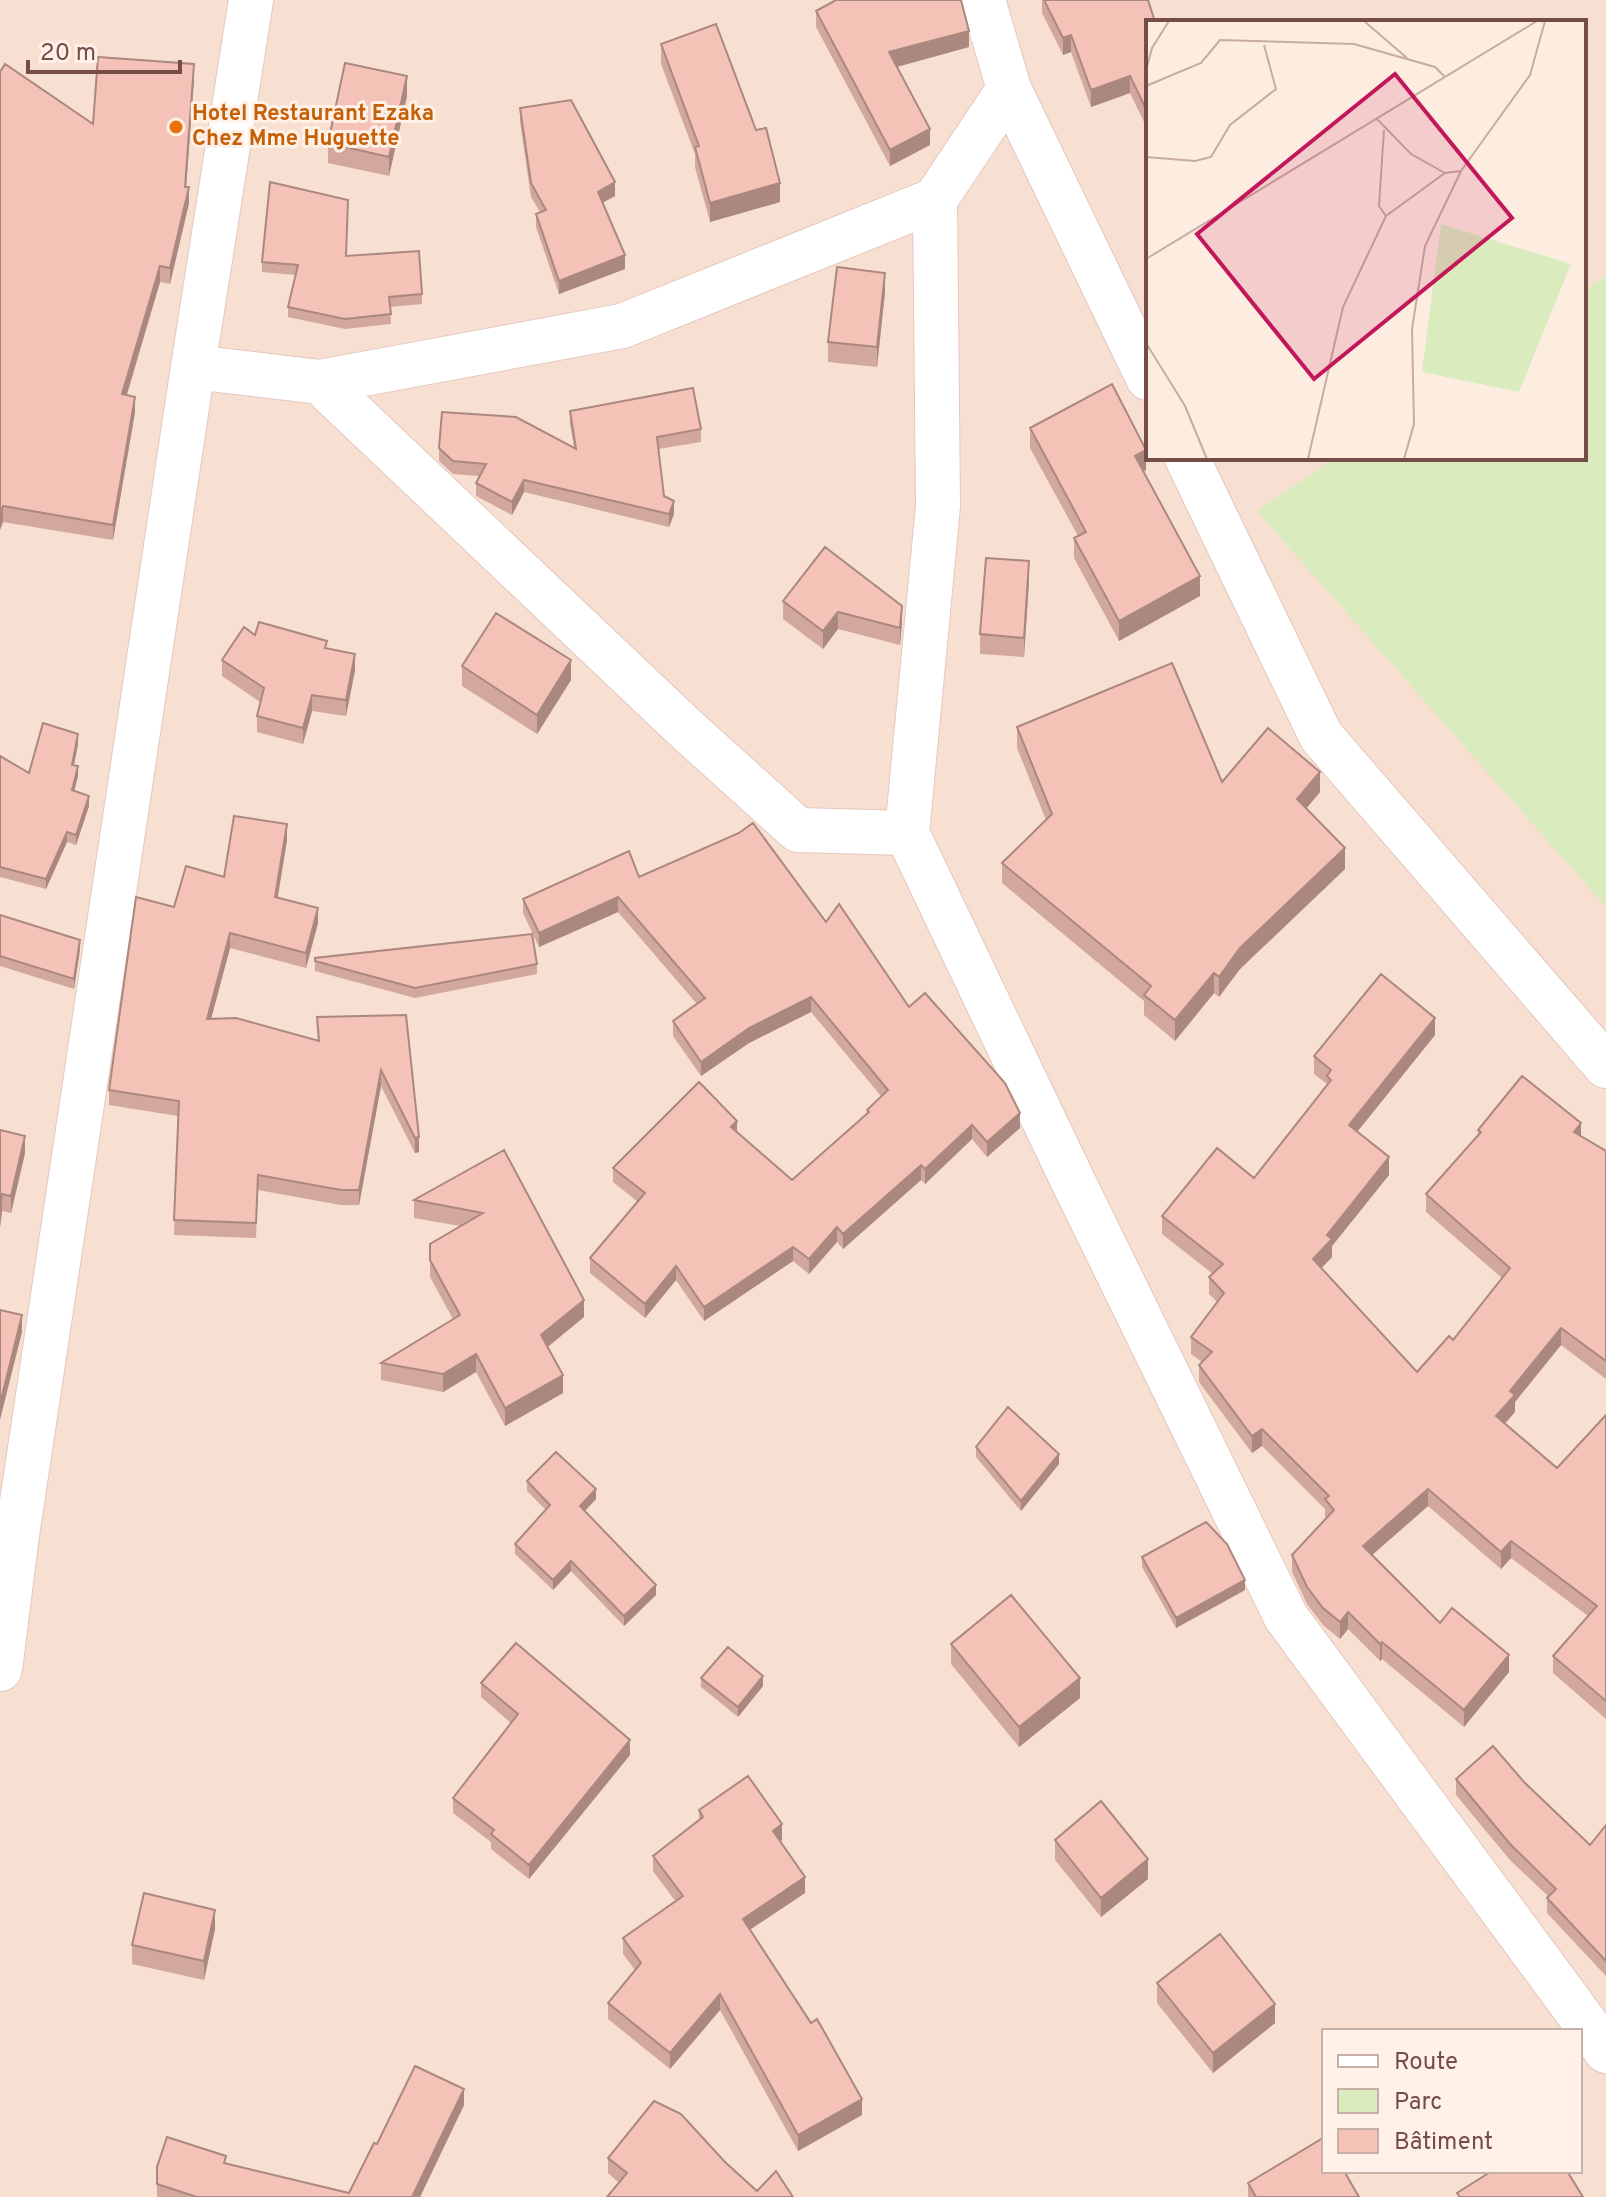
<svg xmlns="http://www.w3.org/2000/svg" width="1606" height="2197" font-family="Overpass,sans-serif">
  <rect width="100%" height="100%" fill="#fdece0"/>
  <path fill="#f7dfd1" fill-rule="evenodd" d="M0 0H1606V2197H0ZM1148 22H1584V458H1148ZM1324 2031H1580V2171H1324Z"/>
  <path fill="#daebbe" d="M1606 276V907L1257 511 1335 458H1584V291Z"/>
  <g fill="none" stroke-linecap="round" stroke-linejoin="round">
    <defs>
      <path id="minor" d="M983 0 1009 89 1148 378
        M1009 89 935 200 938 506 907 833 1071 1177 1286 1617 1606 2051
        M193 367 320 382 622 326 935 200
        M320 382 685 728 798 830 907 833
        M1187 458 1321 736 1606 1066"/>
      <path id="tertiary" d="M0 1669 17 1535 193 367 251 0"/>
    </defs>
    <use href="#minor" stroke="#e4c8bf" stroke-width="46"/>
    <use href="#tertiary" stroke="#e4c8bf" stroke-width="46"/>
    <use href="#minor" stroke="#fff" stroke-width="44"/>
    <use href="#tertiary" stroke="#fff" stroke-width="44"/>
  </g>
  <path fill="#d2a79d" d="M1042 0H1148V130L1130 93 1091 107 1071 52 1063 55 1042 13Z
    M816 11 969 47 897 67 930 145 890 166 816 27Z
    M661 44 780 202 710 222 695 167V154L661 64Z
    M0 72 93 124 194 79 186 187 189 203 170 284 160 282 127 395 135 412 113 540 3 522 0 530Z
    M407 96 389 176 328 163V143Z
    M520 108 615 196 602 203 625 269 559 294 536 227V214L540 212 531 197 520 122Z
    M346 256 422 294V304L390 307 391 324 345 329 288 317V307L296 275 262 272V262Z
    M885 292 877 367 828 362V342Z
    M570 411 701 429V442L658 449 664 496 674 514 669 527 524 492 512 515 476 496V483L480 476 453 474 439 461V448H574L570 424Z
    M1030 428 1146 470 1143 472 1200 596 1119 641 1074 558V538L1078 536 1030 448Z
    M1029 581 1024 657 980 654V634Z
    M783 601 902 623 900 645 838 629 823 649 783 619Z
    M255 635 327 648 355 670 346 716 312 711 303 744 257 732V716L260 702 222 676V660Z
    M462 666 571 680 537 734 462 686Z
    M1017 727 1222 782 1320 792 1306 809 1345 869 1240 969 1219 997 1214 993 1175 1041 1144 1015V1001L1002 883V863L1046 820 1017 748Z
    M78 744 74 765 78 776 74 791 89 806 76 845 67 842 46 889 0 877V756L29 773Z
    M287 840 278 897 318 923 306 968 230 948 211 1019 318 1040 317 1017 406 1015 419 1152 415 1153 381 1086 359 1205H341L258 1190 256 1238 174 1235 178 1116 109 1105V1090L174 907Z
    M639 877 826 922 909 1007 1020 1128 987 1157 972 1139 925 1184 921 1180 843 1249 837 1242 809 1274 793 1261 704 1321 676 1280 645 1318 590 1273V1258L638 1202 613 1182V1168L737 1132 792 1180 867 1113V1110L881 1096 811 1012 749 1043 701 1076 673 1036V1021L697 1004 618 912 539 947 523 913V899Z
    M0 915 80 949 74 989 0 966V968Z
    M315 958 537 964V974L415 998 315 971Z
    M1435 1035 1357 1132 1389 1175 1332 1246V1257L1321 1268 1417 1372 1453 1340 1502 1278 1426 1212V1194L1478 1135V1130L1581 1136 1606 1151V1379L1561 1345 1515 1402V1412L1505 1424 1557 1468 1606 1415V1719L1553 1673V1656L1588 1616 1511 1558 1501 1569 1428 1506 1372 1555 1440 1623 1509 1672 1464 1727 1382 1659 1380 1661 1348 1629 1340 1639 1323 1625 1307 1604 1292 1572V1555L1326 1518 1325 1517V1509L1262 1446 1252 1453 1199 1382V1365L1202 1362 1191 1354V1337L1217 1302 1209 1294V1277L1213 1274 1162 1234V1216L1254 1178 1327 1087V1084L1314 1074V1056Z
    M0 1130 25 1153 11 1213 2 1211 0 1227Z
    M504 1150 584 1317 548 1347 563 1393 505 1426 476 1372 443 1392 381 1380V1363L453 1319 430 1277V1244L460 1226 414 1218V1200Z
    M976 1447 1059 1464 1021 1511 976 1457Z
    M527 1481 596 1499 585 1511 656 1595 624 1626 571 1571 553 1590 515 1554V1544L546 1510 527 1491Z
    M1142 1557 1245 1590 1176 1628 1142 1567Z
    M951 1644 1080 1698 1019 1747 951 1664Z
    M701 1678 763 1686 738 1717 701 1687Z
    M481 1683 630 1755 529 1879 491 1849V1842L453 1813V1798L511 1723 481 1697Z
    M1456 1779 1524 1782 1590 1845 1606 1825V1976L1547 1913V1898L1548 1896 1510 1860 1456 1795Z
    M699 1810 782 1840 780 1842 805 1893 750 1930 862 2115 798 2151 720 2010 670 2069 608 2019V2003L635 1970 623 1954V1938L676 1902 653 1871V1856L699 1820Z
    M1055 1840 1148 1879 1101 1917 1055 1860Z
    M215 1929 204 1980 132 1964V1945Z
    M1157 1983 1275 2023 1213 2073 1157 2003Z
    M464 2105 420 2197H157V2167L226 2164 349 2193 377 2144Z
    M608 2158 725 2162 757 2191 619 2183 608 2173Z
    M1248 2183 1359 2197H1248Z"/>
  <path fill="#ab887f" d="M969 31V47L889 69V52Z
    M1071 35V52L1063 55V38Z
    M194 64V79L185 202V187Z
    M407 76V96L389 176V157Z
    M1130 76V93L1091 107V90Z
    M930 129V145L890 166V150Z
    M615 182V196L598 205V192Z
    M780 183V202L710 222V203Z
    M189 187V203L170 284V268Z
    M625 255V269L559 294V281Z
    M160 266V282L122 410V394Z
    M885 273V292L877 367V347Z
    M135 397V412L113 540V525Z
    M1146 450V470L1135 476V456Z
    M524 480V492L512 515V502Z
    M674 501V514L669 527V514Z
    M3 506V522L0 530V515Z
    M1029 561V581L1024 657V638Z
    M1200 576V596L1119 641V621Z
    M902 606V623L900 645V628Z
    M838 612V629L823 649V631Z
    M355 654V670L346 716V700Z
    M571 660V680L537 734V715Z
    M312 695V711L303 744V728Z
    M78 734V744L72 775V765Z
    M78 766V776L72 800V790Z
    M1320 772V792L1297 819V799Z
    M89 796V806L76 845V835Z
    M287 824V840L275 912V897Z
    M67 832V842L46 889V879Z
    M1345 848V869L1240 969 1219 997V977L1240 948Z
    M618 897V912L539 947V933Z
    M318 908V923L306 968V953Z
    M230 933V948L207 1034V1019Z
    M80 940V949L74 989V979Z
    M1214 973V993L1175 1041V1020Z
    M811 997V1012L749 1043 701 1076V1062L749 1028Z
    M1435 1018V1035L1349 1142V1125Z
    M381 1070V1086L359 1205V1190Z
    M1020 1113V1128L987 1157V1142Z
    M737 1121V1136L731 1127Z
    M1581 1123V1140L1574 1132Z
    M972 1125V1139L925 1184V1169Z
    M25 1136V1153L11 1213V1196Z
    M419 1137V1152L415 1153V1138Z
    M1389 1157V1175L1332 1246V1257L1313 1277V1259L1327 1235Z
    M921 1165V1180L843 1249V1234Z
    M2 1194V1211L0 1227V1210Z
    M837 1227V1242L809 1274V1259Z
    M793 1247V1261L704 1321V1307Z
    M676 1266V1280L645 1318V1304Z
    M584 1300V1317L541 1352V1335Z
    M22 1315V1332L0 1420V1404Z
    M1561 1328V1345L1515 1402V1412L1496 1433V1416L1510 1391Z
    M476 1354V1372L443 1392V1374Z
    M563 1375V1393L505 1426V1408Z
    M1262 1429V1446L1252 1453V1436Z
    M1059 1454V1464L1021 1511V1501Z
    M596 1489V1499L580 1516V1506Z
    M1428 1489V1506L1363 1563V1546Z
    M1511 1541V1558L1501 1569V1552Z
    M571 1561V1571L553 1590V1580Z
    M1245 1580V1590L1176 1628V1618Z
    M656 1585V1595L624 1626V1616Z
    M1348 1612V1629L1340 1639V1622Z
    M1382 1642V1659L1380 1661V1644Z
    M1509 1655V1672L1464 1727V1710Z
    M763 1676V1686L738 1717V1707Z
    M1080 1678V1698L1019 1747V1727Z
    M630 1740V1755L529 1879V1865Z
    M782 1824V1840L773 1847V1831Z
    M1148 1859V1879L1101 1917V1898Z
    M805 1877V1893L743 1934V1919Z
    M215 1910V1929L204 1980V1961Z
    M720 1994V2010L670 2069V2053Z
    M1275 2004V2023L1213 2073V2053Z
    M464 2089V2105L420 2197H412Z
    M862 2099V2115L798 2151V2135Z"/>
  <path fill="#f4c2b6" stroke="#ab887f" stroke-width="2" d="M836 0H961L969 31 889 52 930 129 890 150 816 11Z
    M1044 0H1148L1155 22H1148V113L1130 76 1091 90 1071 35 1063 38Z
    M716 24 756 130 766 128 780 183 710 203 695 147 699 146 661 44Z
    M98 57 194 64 185 187H189L170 268 160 266 122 394 135 397 113 525 3 506 0 515V72L5 64 93 124Z
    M345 63 407 76 389 157 328 143Z
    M571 100 615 182 598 192 625 255 559 281 536 214 546 210 531 183 520 108Z
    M270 182 348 200 346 256 419 251 422 294 389 297 391 314 345 319 288 307 298 265 262 262Z
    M837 267 885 273 877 347 828 342Z
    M1112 384 1146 450 1135 456 1200 576 1119 621 1074 538 1086 532 1030 428Z
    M693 388 701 429 657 437 664 496 674 501 669 514 524 480 512 502 476 483 486 464 453 461 439 448 442 412 516 417 576 449 570 411Z
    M825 547 902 606 900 628 838 612 823 631 783 601Z
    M986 558 1029 561 1024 638 980 634Z
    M496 613 571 660 537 715 462 666Z
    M259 622 327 641 325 648 355 654 346 700 312 695 303 728 257 716 264 688 222 660 244 627 255 635Z
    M1172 663 1222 782 1268 728 1320 772 1297 799 1345 848 1240 948 1219 977 1214 973 1175 1020 1144 995 1151 986 1002 863 1052 814 1017 727Z
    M43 723 78 734 72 765 78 766 72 790 89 796 76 835 67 832 46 879 0 867V756L29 773Z
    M234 816 287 824 275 897 318 908 306 953 230 933 207 1019 236 1018 319 1041 317 1017 406 1015 419 1137 415 1138 381 1070 359 1190H341L258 1175 256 1223 174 1220 179 1101 109 1090 136 897 174 907 186 866 224 877Z
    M753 823 826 922 839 904 909 1007 925 993 1005 1083 1020 1113 987 1142 972 1125 925 1169 921 1165 843 1234 837 1227 809 1259 793 1247 704 1307 676 1266 645 1304 590 1258 645 1193 613 1168 699 1082 737 1121 731 1127 792 1180 869 1112 867 1110 888 1090 811 997 749 1028 701 1062 673 1021 705 998 618 897 539 933 523 899 629 851 639 877 739 833Z
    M0 915 80 940 74 979 0 956V958Z
    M532 934 537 964 415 988 315 961V958Z
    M1381 974 1435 1018 1349 1125 1389 1157 1327 1235 1332 1239 1313 1259 1417 1372 1449 1336 1453 1340 1510 1268 1426 1194 1481 1132 1478 1130 1522 1076 1581 1123 1574 1132 1606 1151V1361L1561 1328 1510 1391 1515 1395 1496 1416 1557 1468 1606 1415V1701L1553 1656 1597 1606 1511 1541 1501 1552 1428 1489 1363 1546 1440 1623 1452 1608 1509 1655 1464 1710 1382 1642 1380 1644 1348 1612 1340 1622 1323 1608 1307 1587 1292 1555 1334 1510 1325 1499 1329 1496 1262 1429 1252 1436 1199 1365 1212 1352 1191 1337 1224 1293 1209 1277 1223 1264 1162 1216 1217 1148 1254 1178 1331 1080 1327 1076 1331 1070 1314 1056Z
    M0 1130 25 1136 11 1196 2 1194 0 1210Z
    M504 1150 584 1300 541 1335 563 1375 505 1408 476 1354 443 1374 381 1363 460 1315 430 1260V1244L483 1213 414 1200Z
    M0 1310 22 1315 0 1404Z
    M1008 1407 1059 1454 1021 1501 976 1447Z
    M556 1452 596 1489 580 1506 656 1585 624 1616 571 1561 553 1580 515 1544 550 1505 527 1481Z
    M1206 1522 1227 1544 1245 1580 1176 1618 1142 1557Z
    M1011 1595 1080 1678 1019 1727 951 1644Z
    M516 1643 630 1740 529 1865 491 1834 494 1830 453 1798 518 1714 481 1683Z
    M728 1647 763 1676 738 1707 701 1678Z
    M1493 1746 1524 1782 1590 1845 1606 1825V1961L1547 1898 1556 1889 1510 1844 1456 1779Z
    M748 1776 782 1824 773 1831 805 1877 743 1919 811 2023 817 2019 862 2099 798 2135 720 1994 670 2053 608 2003 641 1963 623 1938 683 1896 653 1856 703 1817 699 1810Z
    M1101 1801 1148 1859 1101 1898 1055 1840Z
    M144 1893 215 1910 204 1961 132 1945Z
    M1220 1934 1275 2004 1213 2053 1157 1983Z
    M415 2066 464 2089 412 2197H413H197L157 2184V2167L167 2137 226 2156 224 2163 349 2193 374 2143 377 2144Z
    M654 2101 681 2114 725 2162 757 2191 776 2171 793 2197H607L627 2173 608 2158Z
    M1323 2138 1324 2171H1344L1359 2197H1256L1248 2183Z
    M1492 2171H1567L1583 2197H1460L1457 2193Z"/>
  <circle fill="#e8710a" stroke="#fff1e7" stroke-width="3" cx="176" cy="127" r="8"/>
  <g text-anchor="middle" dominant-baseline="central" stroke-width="6" stroke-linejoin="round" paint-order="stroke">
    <g font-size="22" font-weight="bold" fill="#c56008" stroke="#fff1e7" text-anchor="start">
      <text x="192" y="114">Hotel Restaurant Ezaka<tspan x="192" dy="25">Chez Mme Huguette</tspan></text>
    </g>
  </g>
  <g transform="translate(1146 20)">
    <rect width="440" height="440" fill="#fdece0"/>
    <path d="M295 204 425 244 373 372 276 352Z" fill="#daebbe"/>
    <path fill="none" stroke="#c7aca2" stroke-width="2" d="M218 1 261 38M0 51 6 28 23 1M0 66 55 43 74 20 208 24 289 47 299 57M230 98 265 134 299 153M238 110 233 186 240 196M0 137 49 141 65 137 84 105 130 69 118 25M0 239 391 1M0 323 39 386 61 439M162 439 197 287 240 196 299 153 315 151M258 439 268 404 266 309 279 226 315 151 384 55 399 1"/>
    <path fill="#c2185b" fill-opacity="0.15" stroke="#c2185b" stroke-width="4" d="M249 54 366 198 168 359 51 214Z"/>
    <rect width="440" height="440" fill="none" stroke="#754d46" stroke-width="4"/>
  </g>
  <rect x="1322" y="2029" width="260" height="144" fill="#fff1e7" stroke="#c8afa7" stroke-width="2"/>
  <rect x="1338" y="2055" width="40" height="12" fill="#ffffff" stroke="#c8afa7" stroke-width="2"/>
  <text x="1394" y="2069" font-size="24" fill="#754d46">Route</text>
  <rect x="1338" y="2089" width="40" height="24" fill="#daebbe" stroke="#c8afa7" stroke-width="2"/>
  <text x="1394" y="2109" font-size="24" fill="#754d46">Parc</text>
  <rect x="1338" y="2129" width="40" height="24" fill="#f4c2b6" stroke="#c8afa7" stroke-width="2"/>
  <text x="1394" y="2149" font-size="24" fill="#754d46">Bâtiment</text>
  <path d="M28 60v12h152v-12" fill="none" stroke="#754d46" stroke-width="4"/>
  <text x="40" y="60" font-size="24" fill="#754d46" stroke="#fff1e7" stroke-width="6" paint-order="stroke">20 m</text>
</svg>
